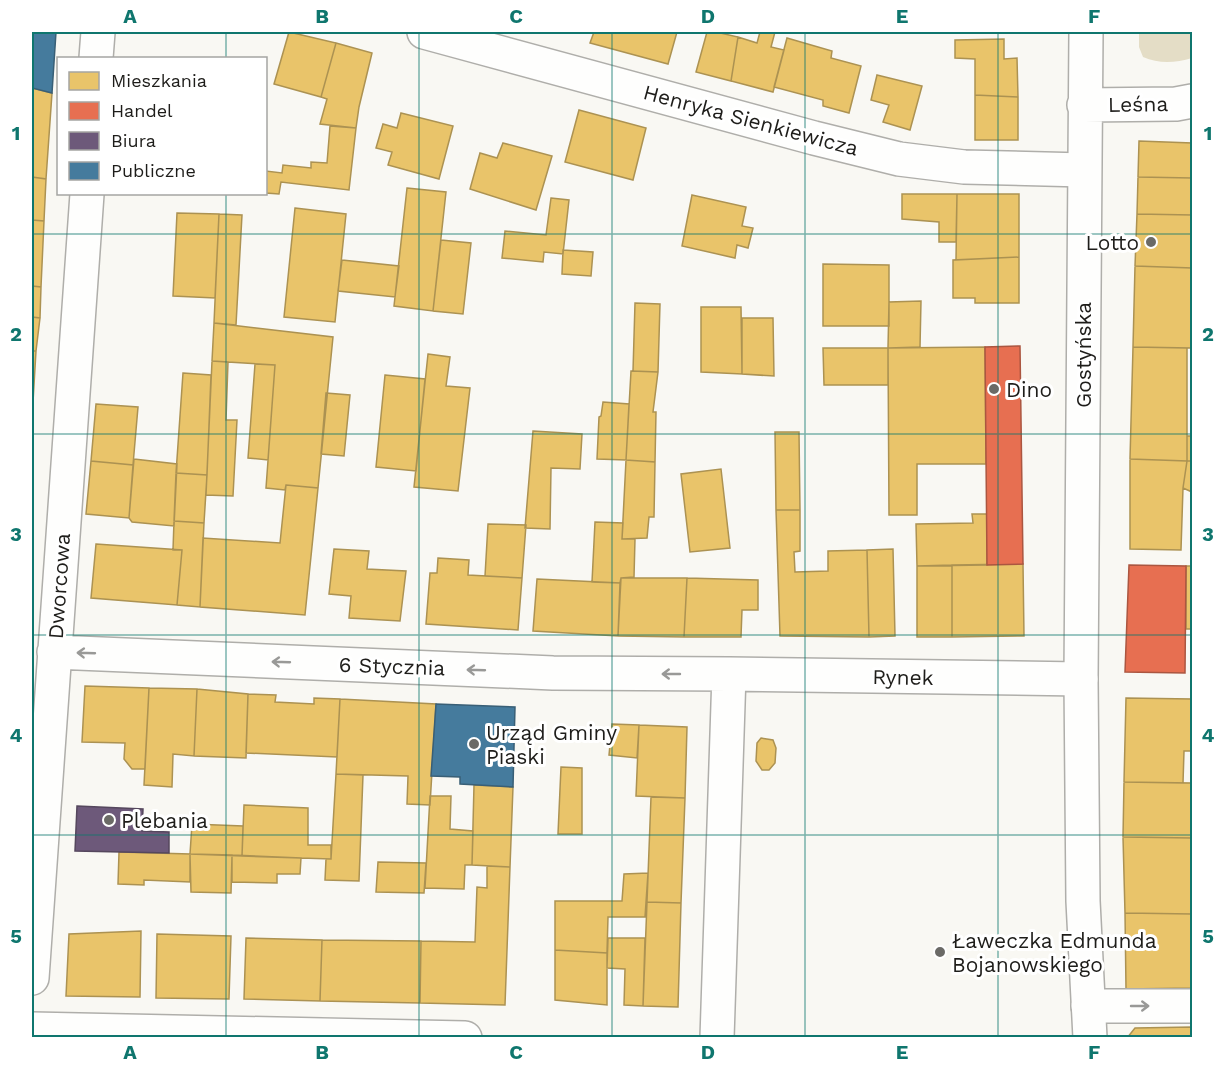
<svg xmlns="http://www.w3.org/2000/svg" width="1224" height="1069" font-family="'Work Sans',sans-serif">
  <rect width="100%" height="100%" fill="#f9f8f3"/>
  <path fill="#e4ddc6" d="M1139 32H1192V58C1175 63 1159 64 1143 57L1139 47Z"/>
  <path fill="#e9c46a" stroke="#ac9252" stroke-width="1.5" d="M289 32 336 43 321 97 274 84Z
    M594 32H677L668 64 590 43Z
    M707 32H716L738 37 731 81 696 72Z
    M760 32H775L771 47 784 50 773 92 731 81 738 37 757 43Z
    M787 38 832 51 831 58 861 66 849 113 823 106V100L774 87Z
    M1004 39V59L1017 58 1018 97 975 95V59L955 58V40Z
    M336 43 372 53 359 107 356 128 320 124 327 99 321 97Z
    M877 75 922 86 910 130 883 122 889 105 871 100Z
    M32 88 52 93 46 179 32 177Z
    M975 95 1018 97V140H975Z
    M579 110 646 128 633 180 565 162Z
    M401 113 453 126 439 179 388 165 392 152 376 148 383 124 397 128Z
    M330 126 356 128 349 190 281 182 279 194 266 193V171L282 173 283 165 311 168V162L327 163Z
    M1139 141 1192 143V178L1138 177Z
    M503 143 552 156 536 210 470 189 480 153 497 158Z
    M32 177 46 179 44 221 32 220Z
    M1138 177 1192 178V215L1137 214Z
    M407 188 446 192 433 311 394 306Z
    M902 194H957L956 242H939V222L902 219Z
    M957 194H1019V257L956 260Z
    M692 195 746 207 742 226 753 228 748 248 737 245 735 258 682 246Z
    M551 198 569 200 563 254 544 252 543 262 502 258 505 231 546 235Z
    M295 208 346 214 335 322 284 317Z
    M177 213 219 214 215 298 173 296Z
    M219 214 242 215 236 325 214 323Z
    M1137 214 1192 215V268L1135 266Z
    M32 220 44 221 41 287 32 286Z
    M441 240 471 243 463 314 433 311Z
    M563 250 593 252 591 276 562 274Z
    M1019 257V303H975V298H953V260Z
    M342 260 399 266 395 297 338 291Z
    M823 264 889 265V326H823Z
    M1135 266 1192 268V348L1133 347Z
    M32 286 41 287 40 318 32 317Z
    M921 301 920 347 888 348 889 302Z
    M635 303 660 304 658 372 633 371Z
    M701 307H741L742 374 701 372Z
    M32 317 40 318 36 351H32Z
    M742 318H773L774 376 742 374Z
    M214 323 333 337 318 488 286 485 285 490 266 488 275 365 212 361Z
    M985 347 986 464H917V515H889L888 348Z
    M1133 347 1187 348V461L1130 459Z
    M823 348H888V385H824Z
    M32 351H36L32 419Z
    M428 354 450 357 446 386 470 388 458 491 414 487Z
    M212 361 228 362 226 420H237L233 496 206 495Z
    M255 364 275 365 268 460 248 458Z
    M631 371 658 372 653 412H656L655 462 626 460Z
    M183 373 211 375 207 475 176 473Z
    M385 375 425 379 416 471 376 467Z
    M326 393 350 395 344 456 321 454Z
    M603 402 629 404 626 460 597 459 599 417 601 416Z
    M96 404 138 407 133 465 91 461Z
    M533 431 582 434 580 469 551 468 550 529 525 528Z
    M775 432H799L800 510H776Z
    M1187 436H1192V461H1187Z
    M134 459 177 464 174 526 132 522 129 518Z
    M1130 459 1187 461 1183 488 1181 550 1130 549Z
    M626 460 655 462 654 517H649L647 538 622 539Z
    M91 461 133 465 129 518 86 514Z
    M1187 461H1192V492L1183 488Z
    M721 469 730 548 690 552 681 474Z
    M176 473 207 475 204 523 174 521Z
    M286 485 318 488 305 615 200 607 203 538 280 543Z
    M776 510H800V551L794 552 795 572 828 571V551L867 550 869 637 780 636Z
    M972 514H987V565L917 566 916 524 973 523Z
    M174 521 204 523 200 607 177 605 182 550H173Z
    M595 522 623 523 622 539H635L634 577 621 578 620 583 592 582Z
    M488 524 526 525 522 578 485 576Z
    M96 544 182 550 177 605 91 598Z
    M334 549 369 551 367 569 406 571 400 621 349 618 351 596 329 594Z
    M893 549 895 636 869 637 867 550Z
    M438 558 469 560 468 575 522 578 518 630 426 624 430 573H437Z
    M1023 564 1024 636 952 637V565Z
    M952 565V637H917V566Z
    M1186 566H1192V629H1186Z
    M621 578H687L684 637 618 636Z
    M687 578 758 580V610H742L741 637H684Z
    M537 579 620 583 618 636 533 631Z
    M85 686 149 688 145 769H132L124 759 125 743 82 742Z
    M149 688 197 689 194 756 173 754 172 787 144 785Z
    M197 689 248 694 246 758 194 756Z
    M248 694 276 695 275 702 314 704V698L340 699 337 757 246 753Z
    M1126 698 1192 699V751H1184L1183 783 1124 782Z
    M340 699 436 704 430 805 407 804 408 776 336 774Z
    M612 724 639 725 637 758 609 755Z
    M639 725 687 727 685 798 636 796Z
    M761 738 773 740 776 748 775 763 769 770H762L756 761 757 743Z
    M561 767 582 768V834H558Z
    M336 774 363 775 359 881 325 880 326 859H331Z
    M1124 782 1192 783V838L1123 837Z
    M474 785 513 787 510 867 472 865Z
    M430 796H451L450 829 473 831 472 865H465L464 889 425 888Z
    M651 797 685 798 681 903 647 902Z
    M244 805 308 808V845H331V859L242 856Z
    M192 824 243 826 242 856 190 854Z
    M1123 837 1192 838V914L1125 913Z
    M119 852 190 854V882L144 880V885L118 884Z
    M190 854 232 855 231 893 191 892Z
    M232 855 301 858 300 874H277V883L232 882Z
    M378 862 426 863 424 893 376 892Z
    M487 866 510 867 505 1005 420 1003 421 941 475 942 477 887 487 888Z
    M648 873 645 917H608L607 953 555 950V901H622L624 874Z
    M647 902 681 903 678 1007 643 1006Z
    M1125 913 1192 914V934H1191L1192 988 1126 989Z
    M141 931 140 997 66 996 69 934Z
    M157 934 231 936 229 999 156 998Z
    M246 938 322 940 320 1001 244 999Z
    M608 938H645L643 1006 624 1005 625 969 607 968Z
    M322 940 421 941 420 1003 320 1001Z
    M555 950 607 953V1005L555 1000Z
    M1192 1027V1038H1127L1135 1028Z"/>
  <path fill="#e76f51" stroke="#ab5640" stroke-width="1.5" d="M1020 346 1023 564 987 565 985 347Z
    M1129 565 1186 566 1185 673 1125 672Z"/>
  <path fill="#6d597a" stroke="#55475d" stroke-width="1.5" d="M77 806 143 809 142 831 169 832V853L75 851Z"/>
  <path fill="#457b9d" stroke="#395f76" stroke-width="1.5" d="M32 32H56L52 93 32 88Z
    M436 704 515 707 513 787 460 784V777L431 776Z"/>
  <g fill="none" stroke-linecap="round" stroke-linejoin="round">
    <defs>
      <path id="minor" d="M424 32 814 138 899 159 964 167 1084 170
        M96 58 98 32
        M54 652 553 673 729 674
        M32 978 87 194
        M1088 1006H1192
        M32 1029 465 1038
        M717 1038 729 674 1081 679"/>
      <path id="tertiary" d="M1086 32 1081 679 1083 901 1090 1038
        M1084 105 1176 104 1192 101"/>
    </defs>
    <use href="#minor" stroke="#afaeaa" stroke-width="36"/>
    <use href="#tertiary" stroke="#afaeaa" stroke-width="36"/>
    <use href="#minor" stroke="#fefefd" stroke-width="33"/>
    <use href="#tertiary" stroke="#fefefd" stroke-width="33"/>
  </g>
  <defs><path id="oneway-shaft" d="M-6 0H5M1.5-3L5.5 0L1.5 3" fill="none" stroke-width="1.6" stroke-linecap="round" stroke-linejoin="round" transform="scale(1.5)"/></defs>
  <g stroke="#999997">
    <use href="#oneway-shaft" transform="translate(86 653) rotate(-178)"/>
    <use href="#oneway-shaft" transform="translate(281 662) rotate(-178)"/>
    <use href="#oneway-shaft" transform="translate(476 670) rotate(-178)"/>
    <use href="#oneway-shaft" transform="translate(671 674) rotate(-180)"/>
    <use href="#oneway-shaft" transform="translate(1140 1006)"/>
  </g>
  <path fill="none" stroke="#0f766e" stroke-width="1.5" stroke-opacity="0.55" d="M226 32V58M419 32V1038M612 32V1038M805 32V1038M998 32V1038M226 194V1038M32 234H1192M32 434H1192M32 635H1192M32 835H1192"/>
  <g fill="#6b6a66" stroke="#fff" stroke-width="2">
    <circle cx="1151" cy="242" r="6"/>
    <circle cx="994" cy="389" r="6"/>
    <circle cx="474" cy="744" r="6"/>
    <circle cx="109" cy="820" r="6"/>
    <circle cx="940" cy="952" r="6"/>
  </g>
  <g text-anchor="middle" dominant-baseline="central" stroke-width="6" stroke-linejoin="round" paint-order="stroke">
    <g font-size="21" fill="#1e1d1a" stroke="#fff">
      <text transform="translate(1138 104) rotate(-1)">Leśna</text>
      <text transform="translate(751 120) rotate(15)">Henryka Sienkiewicza</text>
      <text transform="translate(1083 355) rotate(-90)">Gostyńska</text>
      <text transform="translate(59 586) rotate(-86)">Dworcowa</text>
      <text transform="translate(392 666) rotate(2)">6 Stycznia</text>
      <text transform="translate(903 677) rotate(1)">Rynek</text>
    </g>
    <g font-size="21" fill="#1e1d1a" stroke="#fff" text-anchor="start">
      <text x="1139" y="242" text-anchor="end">Lotto</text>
      <text x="1006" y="389">Dino</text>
      <text x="486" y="732">Urząd Gminy<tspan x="486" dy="24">Piaski</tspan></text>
      <text x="121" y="820">Plebania</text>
      <text x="952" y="940">Ławeczka Edmunda<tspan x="952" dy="24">Bojanowskiego</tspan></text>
    </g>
  </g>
  <rect width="1224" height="1069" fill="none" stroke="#ffffff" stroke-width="66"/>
  <rect x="57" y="57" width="210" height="138" fill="#ffffff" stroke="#a5a5a3" stroke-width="1.5"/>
  <rect x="69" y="72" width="30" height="18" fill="#e9c46a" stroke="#a5a5a3" stroke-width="1.5"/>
  <text x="111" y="87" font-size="18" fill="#1e1d1a">Mieszkania</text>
  <rect x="69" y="102" width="30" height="18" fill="#e76f51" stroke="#a5a5a3" stroke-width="1.5"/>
  <text x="111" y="117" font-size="18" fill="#1e1d1a">Handel</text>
  <rect x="69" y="132" width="30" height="18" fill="#6d597a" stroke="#a5a5a3" stroke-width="1.5"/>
  <text x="111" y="147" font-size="18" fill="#1e1d1a">Biura</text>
  <rect x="69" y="162" width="30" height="18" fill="#457b9d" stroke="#a5a5a3" stroke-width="1.5"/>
  <text x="111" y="177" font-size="18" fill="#1e1d1a">Publiczne</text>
  <rect x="33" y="33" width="1158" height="1003" fill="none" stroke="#0f766e" stroke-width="2"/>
  <g font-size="20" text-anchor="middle" font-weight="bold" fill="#0f766e">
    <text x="130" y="23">A</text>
    <text x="322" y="23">B</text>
    <text x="516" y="23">C</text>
    <text x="708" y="23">D</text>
    <text x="902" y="23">E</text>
    <text x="1094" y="23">F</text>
    <text x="16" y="140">1</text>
    <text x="1208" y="140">1</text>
    <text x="16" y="341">2</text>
    <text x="1208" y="341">2</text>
    <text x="16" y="541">3</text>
    <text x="1208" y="541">3</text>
    <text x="16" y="742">4</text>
    <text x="1208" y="742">4</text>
    <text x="16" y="943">5</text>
    <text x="1208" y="943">5</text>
    <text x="130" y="1059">A</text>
    <text x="322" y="1059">B</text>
    <text x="516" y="1059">C</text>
    <text x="708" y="1059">D</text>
    <text x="902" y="1059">E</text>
    <text x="1094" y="1059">F</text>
  </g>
</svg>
